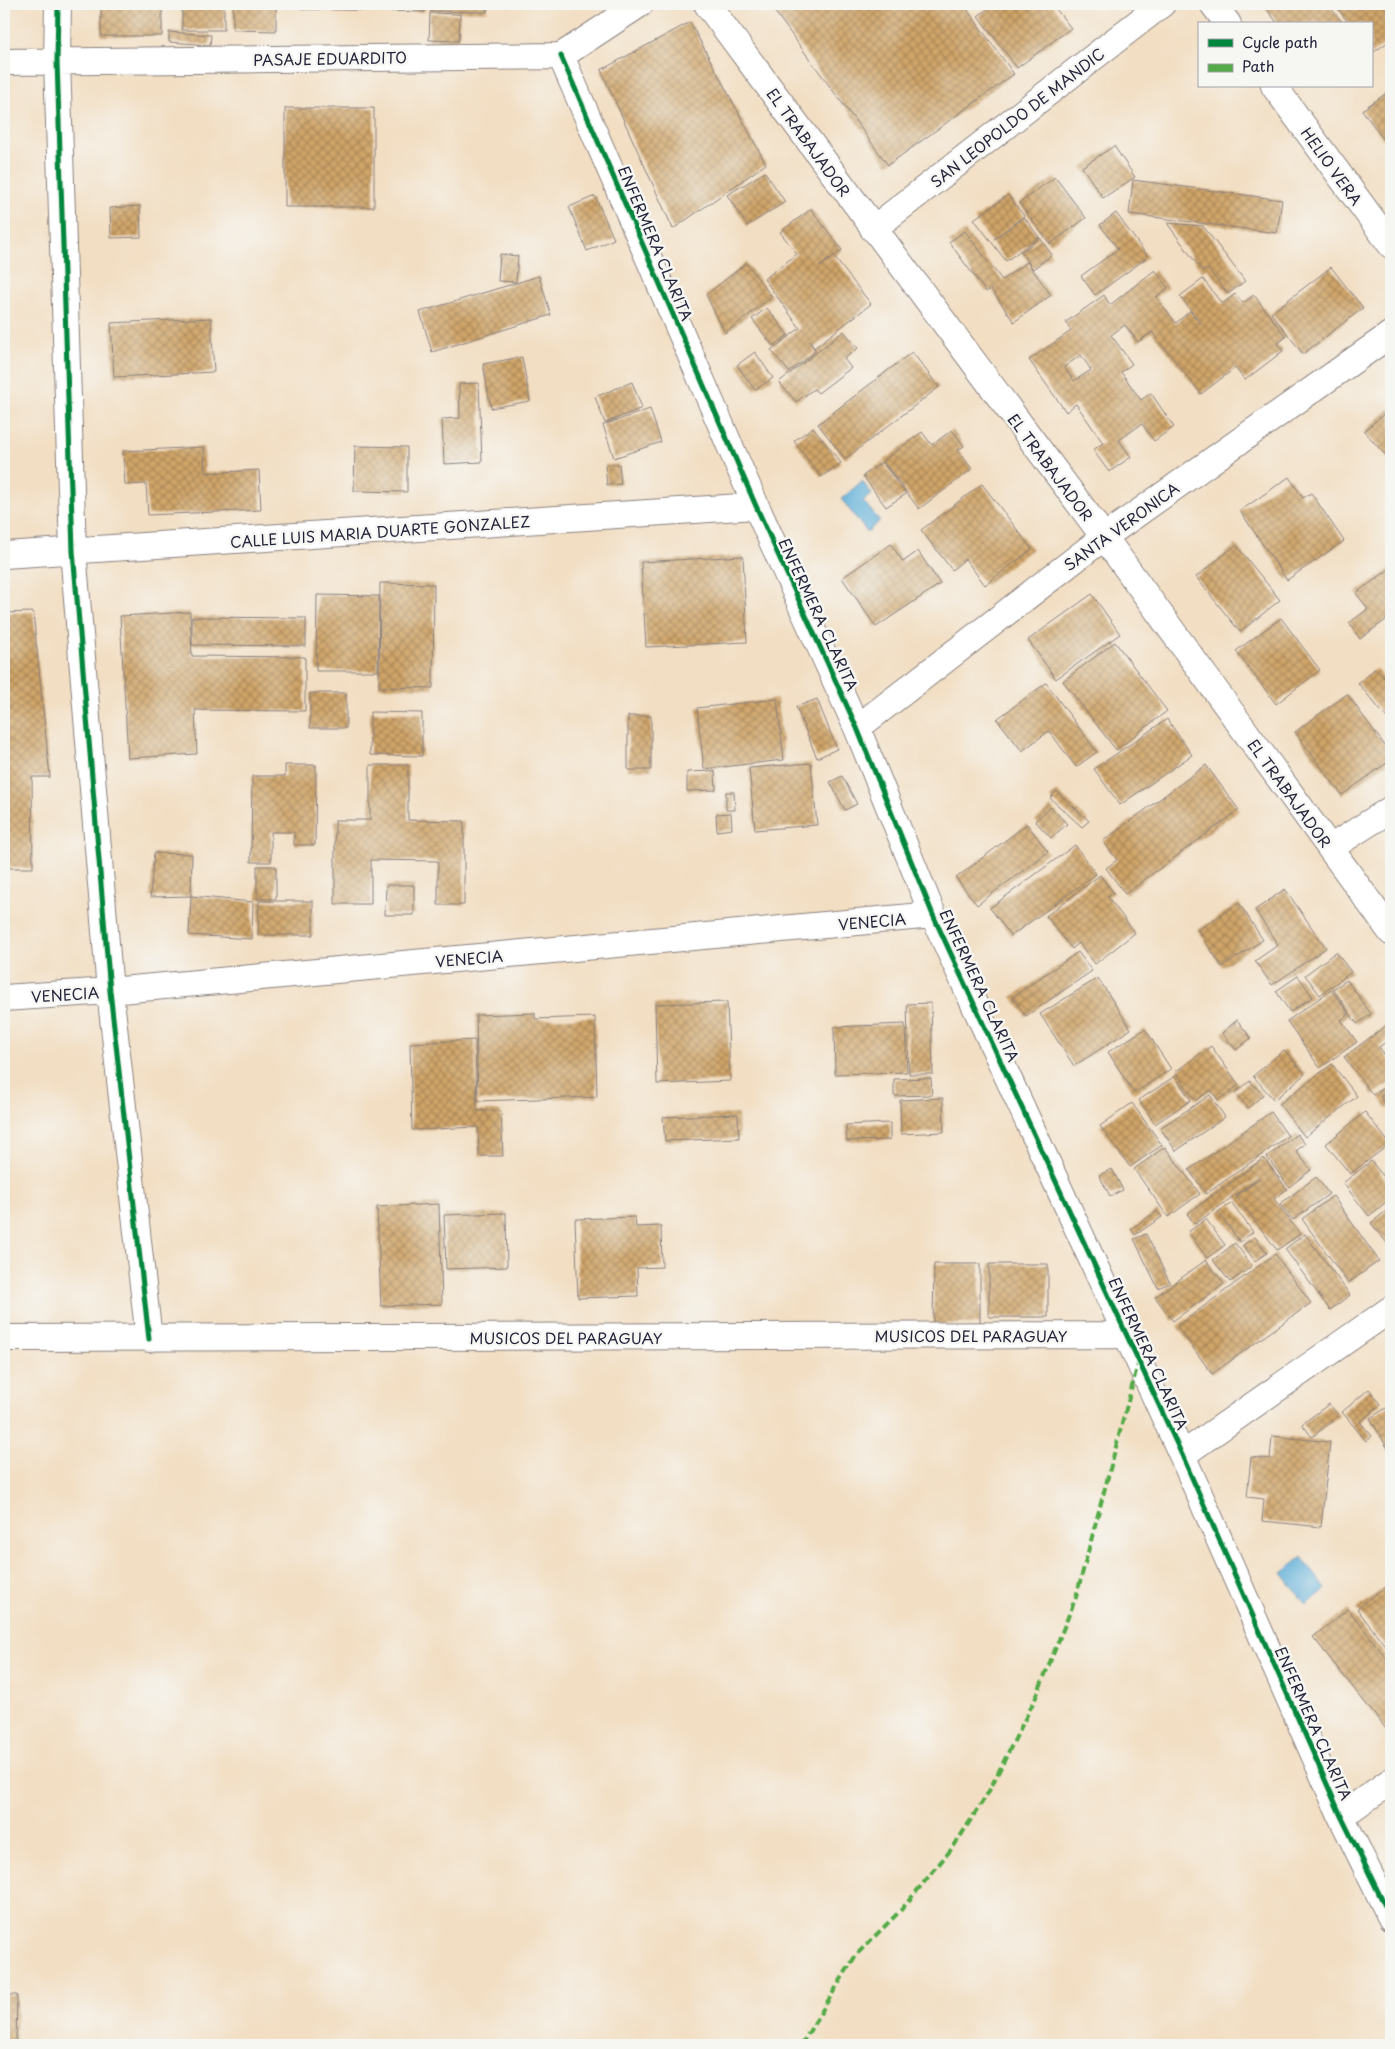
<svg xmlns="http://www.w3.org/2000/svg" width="1395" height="2049" font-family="'Playpen Sans',sans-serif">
  <defs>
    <pattern id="building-cross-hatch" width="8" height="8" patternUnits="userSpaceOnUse" patternTransform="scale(1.25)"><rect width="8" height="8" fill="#d0a569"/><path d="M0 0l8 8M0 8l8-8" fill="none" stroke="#a88658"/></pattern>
  </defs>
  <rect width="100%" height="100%" fill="#f6f6f2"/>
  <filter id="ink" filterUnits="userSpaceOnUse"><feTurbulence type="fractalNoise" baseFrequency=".02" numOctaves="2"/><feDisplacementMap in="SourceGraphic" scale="10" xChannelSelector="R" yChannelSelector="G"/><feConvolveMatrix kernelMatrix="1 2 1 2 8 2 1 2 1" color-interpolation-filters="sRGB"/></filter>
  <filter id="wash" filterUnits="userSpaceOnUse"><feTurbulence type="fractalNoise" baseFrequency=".0096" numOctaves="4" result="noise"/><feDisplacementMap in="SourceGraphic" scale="20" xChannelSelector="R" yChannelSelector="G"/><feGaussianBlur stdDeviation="1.12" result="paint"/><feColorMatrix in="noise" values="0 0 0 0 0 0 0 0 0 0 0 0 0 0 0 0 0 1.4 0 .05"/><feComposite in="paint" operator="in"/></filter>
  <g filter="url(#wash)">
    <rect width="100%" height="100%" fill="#f2dec2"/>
    <path fill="#5daed8" stroke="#40688a" d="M862 481 872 494 863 501 880 521 867 532 841 499Z
      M1302 1557 1326 1589 1306 1605 1282 1573Z"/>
    <g id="blocks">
      <path fill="url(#building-cross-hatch)" fill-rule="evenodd" d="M101 4H162V36H101Z
        M182 4H224V30H182Z
        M233 4H276V31L233 30Z
        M301 4H426L425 12 301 9Z
        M430 4H488L487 12 430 11Z
        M769 4H963L1014 74 888 165Z
        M994 4H1052L1071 28 1017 68 978 16Z
        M1263 4H1328L1342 22 1278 24Z
        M1335 4H1391V40L1371 54V24H1349Z
        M430 13 460 14 459 41 429 40Z
        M690 22 766 164 673 229 601 70Z
        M169 32 211 35 210 45 169 42Z
        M1391 90V150L1362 110Z
        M285 108H374V207H285Z
        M1114 146 1135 177 1103 198 1082 167Z
        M765 172 785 202 747 226 727 195Z
        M1055 177 1086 218 1050 244 1019 203Z
        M1133 180 1282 200 1277 233 1129 214Z
        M1008 195 1024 216 994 239 1024 217 1039 237 1006 261 974 219Z
        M595 196 614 239 587 251 569 207Z
        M140 206 141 237 111 238 110 208Z
        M811 209 842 250 819 267 834 257 871 304 814 348 809 341 816 351 789 372 771 350 800 328 764 279 797 254 780 232Z
        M1116 213 1148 257 1095 295 1081 276 1118 249 1100 225Z
        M1167 223 1203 226 1245 281 1228 294 1208 269 1202 271Z
        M965 231 1002 280 1027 262 1051 295 1014 322 991 289 986 292 949 242Z
        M1040 238 1052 255 1033 269 1021 252Z
        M500 254 518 256 516 282 498 281Z
        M746 263 772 297 725 333 706 295Z
        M1331 267 1363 308 1303 354 1271 313Z
        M1155 270 1168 288 1156 297 1176 323 1190 311 1201 324 1180 296 1203 279 1222 304 1235 294 1243 303 1254 295 1286 337 1277 344 1283 351 1245 380 1235 368 1201 394 1152 332 1138 342 1125 325 1111 335 1132 364 1121 372 1141 400 1151 393 1174 427 1154 441 1142 424 1119 440 1131 457 1109 472 1093 450 1103 443 1076 404 1066 412 1029 360 1071 331 1066 322 1104 295 1110 305ZM1081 355 1091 370 1074 381 1064 367Z
        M539 276 551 315 432 352 420 312Z
        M767 308 788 335 773 346 752 319Z
        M211 318 214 372 114 377 111 323Z
        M844 331 858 348 844 359 851 368 818 393 814 389 796 402 779 382Z
        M755 352 773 378 755 390 737 365Z
        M912 352 939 387 845 459 818 424Z
        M522 357 530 401 491 408 483 364Z
        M632 382 642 408 605 423 595 397Z
        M479 383 482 462 444 464 442 419 460 418 459 384Z
        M1391 408V458L1390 460 1364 431Z
        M650 409 661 442 614 458 603 425Z
        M813 427 841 463 821 477 794 441Z
        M952 430 964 446 958 450 972 469 919 509 883 461 922 432 932 445Z
        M355 446 407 447V492L354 491Z
        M204 447 205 473 259 470 261 510 148 515 146 484 125 485 123 451Z
        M882 462 906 494 886 507 863 476Z
        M619 464 621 484 607 485 605 465Z
        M1289 477 1303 498 1311 493 1344 541 1287 580 1240 511Z
        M982 484 1032 549 985 585 965 559 952 570 921 530Z
        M891 544 903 562 918 551 940 584 876 627 842 578Z
        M1236 545 1280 600 1240 632 1196 577Z
        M743 556 747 642 646 647 641 562Z
        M1391 568V616L1360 639 1349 623 1368 609 1356 593Z
        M380 583 434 584 433 688 379 687Z
        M1092 594 1120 634 1056 679 1028 640Z
        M317 595 379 596 378 671H316Z
        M33 612 50 777H32L33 868H4V613Z
        M190 612 192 656 305 657V711L195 710 197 754 128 758 120 616Z
        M192 617 306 618V646L192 645Z
        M1281 618 1320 670 1276 704 1236 651Z
        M1115 642 1167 711 1116 750 1063 681Z
        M1376 668 1391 686V723L1358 683Z
        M1046 683 1097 752 1076 767 1049 731 1022 751 997 719Z
        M310 693H346V728H310Z
        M1347 694 1391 754V760L1342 795 1295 732Z
        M777 699 784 760 704 769 697 708Z
        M817 699 837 749 817 758 796 707Z
        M370 712 422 713V756L370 755Z
        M628 716H651V770H628Z
        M1167 719 1192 755 1120 805 1094 769Z
        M811 763 817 825 755 830 749 768Z
        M285 765H316L315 845H294V832H271V862H251L252 776H285Z
        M370 765H408V820L464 821V905H438V861L371 860V904H335V820H370Z
        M1206 765 1239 810 1125 894 1106 868 1117 860 1103 841Z
        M715 771 716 790 687 791V772Z
        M842 776 857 804 845 810 830 782Z
        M1057 791 1089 821 1082 827 1050 798Z
        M726 792H734L735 810H726Z
        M1051 807 1067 824 1051 838 1035 821Z
        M731 813 732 829 717 831 716 814Z
        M1027 824 1048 852 977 905 956 878Z
        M1075 845 1096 874 1011 936 990 908Z
        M154 853 192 854 191 896 253 902 252 939 189 935 191 896 150 897Z
        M257 866H276V899H257Z
        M1100 875 1114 893 1108 897 1135 933 1095 964 1079 943 1072 949 1046 916Z
        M386 885H414V915H385Z
        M1285 889 1326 948 1272 985 1255 961 1278 945 1255 910Z
        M259 901H313V935H258Z
        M1239 903 1263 940 1222 967 1198 930Z
        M1078 952 1092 971 1026 1016 1012 997Z
        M1336 952 1351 972 1320 995 1305 975Z
        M1298 976 1313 997 1290 1012 1276 991Z
        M1098 978 1131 1029 1074 1066 1040 1014Z
        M1347 980 1371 1014 1357 1024 1333 989Z
        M1331 990 1349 1014 1341 1020 1357 1042 1320 1068 1287 1021Z
        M727 1002 730 1081 657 1084 655 1004Z
        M931 1003 933 1074H909L907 1004Z
        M535 1013V1019L595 1017 597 1097 478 1101 476 1015Z
        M1237 1020 1251 1038 1236 1050 1222 1033Z
        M1391 1022V1038L1379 1047 1391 1063V1082L1373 1095 1344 1057Z
        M905 1024 907 1072 835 1074 834 1027Z
        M1145 1029 1171 1069 1134 1093 1108 1052Z
        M475 1040 477 1111H501L503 1156H479L478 1127 412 1130 410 1043Z
        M1211 1046 1239 1085 1218 1100 1211 1090 1196 1100 1175 1072Z
        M1284 1050 1305 1074 1274 1100 1253 1076Z
        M1332 1064 1357 1096 1305 1137 1279 1104Z
        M1175 1076 1191 1100 1155 1124 1139 1100Z
        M931 1078 932 1095 894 1096V1079Z
        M1250 1081 1263 1095 1248 1108 1235 1093Z
        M1391 1089V1106L1387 1109 1380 1097Z
        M1210 1095 1225 1117 1176 1151 1160 1128Z
        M943 1098 944 1132 901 1134 900 1100Z
        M1132 1103 1162 1145 1130 1167 1100 1126Z
        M1271 1112 1288 1136 1206 1194 1189 1170Z
        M1365 1112 1390 1144 1350 1174 1326 1144Z
        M738 1114 739 1138 665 1141 663 1117Z
        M890 1123V1140L847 1141 846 1125Z
        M1297 1134 1305 1144 1296 1151 1311 1170 1289 1187 1267 1157Z
        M1165 1147 1200 1194 1168 1217 1134 1169Z
        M1264 1158 1287 1189 1274 1199 1300 1234 1277 1250 1236 1196 1260 1179 1259 1178 1195 1224 1187 1214Z
        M1371 1161 1391 1186V1198L1369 1216 1343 1183Z
        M1112 1169 1123 1190 1110 1196 1099 1175Z
        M1316 1177 1329 1194 1293 1220 1280 1204Z
        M1333 1196 1379 1261 1348 1283 1302 1219Z
        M1232 1203 1253 1232 1240 1242 1218 1212Z
        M439 1204 442 1304 381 1306 377 1207Z
        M1391 1207V1248L1371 1223Z
        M1157 1211 1162 1217 1135 1235 1131 1229Z
        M506 1213 507 1267 446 1269 444 1215Z
        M635 1217 636 1227 661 1226 662 1267 637 1268 638 1296 578 1298 575 1219Z
        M1206 1219 1225 1245 1207 1258 1188 1232Z
        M1146 1234 1170 1283 1158 1288 1134 1239Z
        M1305 1234 1350 1295 1330 1310 1285 1249Z
        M1255 1237 1267 1253 1255 1261 1243 1245Z
        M1235 1243 1252 1266 1230 1282 1213 1260Z
        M1275 1254 1311 1303 1212 1374 1177 1326Z
        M1206 1260 1224 1284 1173 1321 1155 1297Z
        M934 1264H980V1324H933Z
        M989 1264H1048V1317H989Z
        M1369 1389 1381 1404 1360 1422 1372 1436 1366 1441 1342 1412Z
        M1329 1404 1339 1416 1312 1437 1302 1424Z
        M1391 1405V1454L1370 1418Z
        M1272 1436 1330 1442 1321 1527 1262 1521 1264 1499 1247 1497 1251 1457 1270 1459Z
        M1391 1582V1653L1357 1609Z
        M1348 1609 1391 1664 1390 1734 1313 1637Z
        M4 1995H17L16 2045H4Z"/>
    </g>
  </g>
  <g filter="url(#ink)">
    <use href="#blocks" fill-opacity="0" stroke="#8a807e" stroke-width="1"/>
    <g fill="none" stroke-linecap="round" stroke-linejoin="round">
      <defs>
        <path id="minor" d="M58 4 57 61 73 551 110 991 149 1339
          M707 4 1104 537 1391 932
          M1213 4 1228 24
          M561 56 756 506 857 728 933 915 1182 1455 1341 1816 1391 1918
          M4 62 561 56 640 4
          M1274 86 1391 245
          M873 229 1162 4
          M4 555 756 506
          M857 728 1104 537 1391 334
          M1330 848 1391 809
          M4 998 110 991 933 915
          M4 1338 1127 1335
          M1182 1455 1391 1309
          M1341 1816 1391 1781"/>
      </defs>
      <use href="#minor" stroke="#8a807e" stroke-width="28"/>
      <use href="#minor" stroke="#fff" stroke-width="26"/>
      <path stroke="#53aa46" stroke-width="4" stroke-dasharray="8 4" stroke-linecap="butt" d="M801 2045 856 1955 901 1910 954 1846 988 1793 1036 1697 1076 1597 1139 1360"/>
      <defs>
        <path id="cycleway" d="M58 4 57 61 73 551 110 991 149 1339
          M561 56 756 506 857 728 933 915 1182 1455 1341 1816 1391 1918"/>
      </defs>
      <use href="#cycleway" stroke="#f6f6f2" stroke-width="8"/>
      <use href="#cycleway" stroke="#00873e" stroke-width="5"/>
    </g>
  </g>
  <g text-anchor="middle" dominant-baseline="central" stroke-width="5" stroke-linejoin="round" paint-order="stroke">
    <g font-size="15" fill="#22223b" stroke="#f6f6f2">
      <text transform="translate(330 58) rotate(-1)">PASAJE EDUARDITO</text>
      <text transform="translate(1017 117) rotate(-38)">SAN LEOPOLDO DE MANDIC</text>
      <text transform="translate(809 142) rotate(54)">EL TRABAJADOR</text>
      <text transform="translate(1332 166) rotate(54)">HELIO VERA</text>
      <text transform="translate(656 243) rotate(67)">ENFERMERA CLARITA</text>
      <text transform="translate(1051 467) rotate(53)">EL TRABAJADOR</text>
      <text transform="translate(1121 526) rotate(-36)">SANTA VERONICA</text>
      <text transform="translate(380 531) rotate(-4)">CALLE LUIS MARIA DUARTE GONZALEZ</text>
      <text transform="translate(819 614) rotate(65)">ENFERMERA CLARITA</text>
      <text transform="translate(1290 793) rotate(54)">EL TRABAJADOR</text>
      <text transform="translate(872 921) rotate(-5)">VENECIA</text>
      <text transform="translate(469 958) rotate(-5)">VENECIA</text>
      <text transform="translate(980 985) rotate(65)">ENFERMERA CLARITA</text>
      <text transform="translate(65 994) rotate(-4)">VENECIA</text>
      <text x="971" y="1335">MUSICOS DEL PARAGUAY</text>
      <text x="566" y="1337">MUSICOS DEL PARAGUAY</text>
      <text transform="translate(1149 1353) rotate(65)">ENFERMERA CLARITA</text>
      <text transform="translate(1314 1723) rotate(66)">ENFERMERA CLARITA</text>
    </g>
  </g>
  <rect width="1395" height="2049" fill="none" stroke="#f6f6f2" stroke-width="20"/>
  <rect x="1198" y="22" width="175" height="65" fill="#f6f6f2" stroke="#a1a1a9"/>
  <rect x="1208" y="39" width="25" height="8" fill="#00873e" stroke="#a1a1a9"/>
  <text x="1242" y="48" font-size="15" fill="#22223b">Cycle path</text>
  <rect x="1208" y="64" width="25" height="8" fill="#53aa46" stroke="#a1a1a9"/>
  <text x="1242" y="72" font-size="15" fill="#22223b">Path</text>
</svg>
